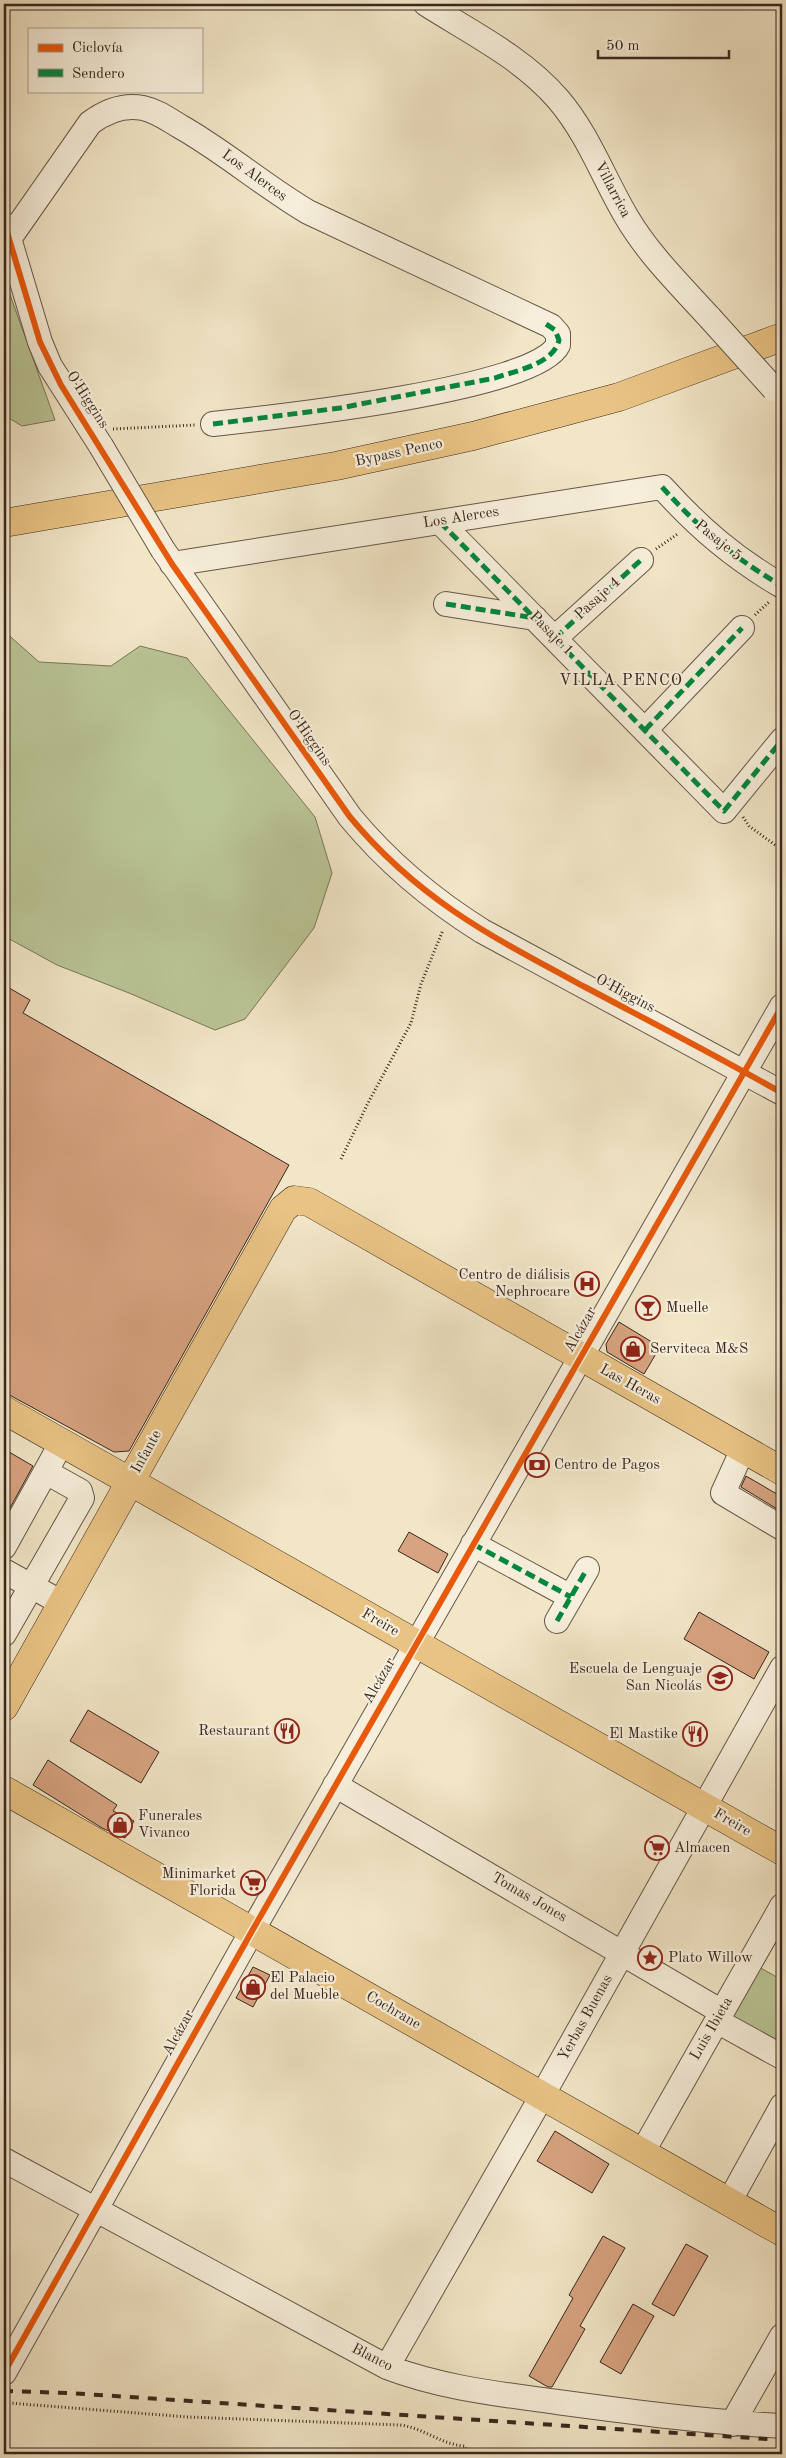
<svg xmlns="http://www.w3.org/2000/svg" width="786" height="2458" font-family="'Old Standard TT',serif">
  <rect width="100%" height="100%" fill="#f2e6c7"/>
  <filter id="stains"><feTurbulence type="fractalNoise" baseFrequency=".004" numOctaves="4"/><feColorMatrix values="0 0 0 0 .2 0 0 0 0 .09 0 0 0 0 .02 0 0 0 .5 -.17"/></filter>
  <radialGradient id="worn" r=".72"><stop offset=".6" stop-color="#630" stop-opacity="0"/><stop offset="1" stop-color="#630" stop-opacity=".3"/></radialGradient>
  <path fill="#bac596" stroke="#79765a" d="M4 278 55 420 22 426 4 415Z
    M4 631 39 662 111 666 140 646 187 658 315 817 332 873 314 928 245 1019 215 1030 129 993 57 965 4 936Z
    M757 1966 782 1980V2049L731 2019Z"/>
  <path fill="#d7a380" stroke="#38271f" d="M4 985 30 1000 23 1013 289 1165 129 1451 114 1452 4 1392Z
    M619 1322 660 1347 644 1374 607 1352 606 1344Z
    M4 1449 33 1466 4 1519Z
    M746 1476 782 1497V1512L741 1487Z
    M409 1532 448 1554 438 1573 398 1551Z
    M699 1612 769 1652 754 1679 684 1639Z
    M88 1710 159 1752 141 1783 70 1741Z
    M48 1760 117 1805 113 1811 134 1821 125 1838 102 1828 33 1785Z
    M251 1871 264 1879 256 1894 242 1886Z
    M253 1967 270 1975 253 2007 236 1998Z
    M555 2131 609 2164 592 2193 537 2161Z
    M603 2236 625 2248 580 2326 585 2329 552 2387H548L529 2376 573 2298 569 2295Z
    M686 2244 708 2256 674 2316 652 2304Z
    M633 2304 654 2316 621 2374 600 2362Z"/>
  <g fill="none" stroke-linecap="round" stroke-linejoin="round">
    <defs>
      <path id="minor" d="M426 4C470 32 523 58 558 99 588 134 603 177 626 216 648 254 681 286 710 318
        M5 225 40 342 50 366 101 446
        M9 239 90 123C106 111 123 104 143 108 157 111 169 120 181 127 225 152 264 186 308 212L551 326 558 334V345C536 390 268 418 213 424
        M440 522 724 811 782 740
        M163 550 350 817C388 863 431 899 482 931L782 1093
        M172 564 662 487C699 528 734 558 782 586
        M446 604 535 618
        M555 638 641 560
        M645 730 742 628
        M743 1449 723 1493 782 1528
        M473 1544 571 1597
        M4 1547 62 1442
        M4 1571 62 1603
        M557 1621 587 1569
        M4 1634 82 1498 80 1491 46 1472
        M335 1785 722 2012
        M717 2021 782 2057
        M642 2153 782 1906
        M4 2160 387 2367C442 2388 499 2394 557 2402 632 2412 707 2422 782 2426
        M729 2202 782 2106
        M387 2367 542 2096 782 1668
        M4 2373 252 1931 782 1006
        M732 2424 782 2336"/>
      <path id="major" d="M4 523 336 466 473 436 619 397 782 337
        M4 1410 782 1851
        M4 1707 283 1209 294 1200 309 1202 782 1471
        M4 1790 782 2232"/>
    </defs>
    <use href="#minor" stroke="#665749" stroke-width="26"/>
    <use href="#major" stroke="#38271f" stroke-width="29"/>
    <path stroke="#38271f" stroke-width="3" stroke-dasharray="1 2.5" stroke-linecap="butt" d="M113 429 195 425
      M656 549 679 533
      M755 615 769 602
      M743 817 749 826 782 850
      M341 1159 368 1103 411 1023 421 984 443 930
      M9 2403 188 2417 400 2425C424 2428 442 2445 465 2446L467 2454"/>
    <use href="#minor" stroke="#f7efdb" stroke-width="24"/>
    <use href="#major" stroke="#e9c384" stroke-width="28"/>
    <path stroke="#38271f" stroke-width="4" stroke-dasharray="9 9" stroke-linecap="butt" d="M4 2391 69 2393 782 2440"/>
    <defs>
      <path id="minor-bridge" d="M710 318 774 389
        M101 446 163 550"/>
    </defs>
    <use href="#minor-bridge" stroke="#665749" stroke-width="26" stroke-linecap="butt"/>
    <use href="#minor-bridge" stroke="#f7efdb" stroke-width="24"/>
    <path stroke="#00873e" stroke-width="5" stroke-dasharray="10 5" stroke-linecap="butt" d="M213 424 340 408 495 378C515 371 554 364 559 340L555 330 546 324
      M662 487C699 528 734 558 782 586
      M440 522 724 811 782 740
      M446 604 535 618
      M555 638 641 560
      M645 730 742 628
      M473 1544 571 1597
      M557 1621 587 1569"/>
    <defs>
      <path id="cycleway" d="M4 222 40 342 61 385 172 564 350 817C419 900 492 937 585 987 651 1022 717 1056 782 1093
        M4 2373 252 1931 782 1006"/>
    </defs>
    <use href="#cycleway" stroke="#f7efdb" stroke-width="9"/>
    <use href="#cycleway" stroke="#e8590c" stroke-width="6"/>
  </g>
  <defs>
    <symbol id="hospital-ring" viewBox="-11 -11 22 22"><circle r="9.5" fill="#f7efdb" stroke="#8f2418" stroke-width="1.5"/><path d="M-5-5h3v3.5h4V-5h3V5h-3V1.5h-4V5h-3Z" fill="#8f2418"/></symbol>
    <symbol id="bar-ring" viewBox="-11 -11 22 22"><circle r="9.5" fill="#f7efdb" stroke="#8f2418" stroke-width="1.5"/><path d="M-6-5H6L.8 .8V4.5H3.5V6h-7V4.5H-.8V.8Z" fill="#8f2418"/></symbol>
    <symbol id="shop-ring" viewBox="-11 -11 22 22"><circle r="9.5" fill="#f7efdb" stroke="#8f2418" stroke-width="1.5"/><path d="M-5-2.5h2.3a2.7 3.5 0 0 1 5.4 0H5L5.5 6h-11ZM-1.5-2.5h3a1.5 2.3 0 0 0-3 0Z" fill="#8f2418"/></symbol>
    <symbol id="bank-ring" viewBox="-11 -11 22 22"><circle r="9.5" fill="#f7efdb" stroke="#8f2418" stroke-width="1.5"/><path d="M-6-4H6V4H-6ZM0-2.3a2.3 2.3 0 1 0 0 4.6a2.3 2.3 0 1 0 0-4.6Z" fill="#8f2418"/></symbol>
    <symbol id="school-ring" viewBox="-11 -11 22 22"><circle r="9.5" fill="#f7efdb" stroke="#8f2418" stroke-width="1.5"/><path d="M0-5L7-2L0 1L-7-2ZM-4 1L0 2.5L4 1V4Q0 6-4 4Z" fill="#8f2418"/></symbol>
    <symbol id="restaurant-ring" viewBox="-11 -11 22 22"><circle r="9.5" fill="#f7efdb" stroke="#8f2418" stroke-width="1.5"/><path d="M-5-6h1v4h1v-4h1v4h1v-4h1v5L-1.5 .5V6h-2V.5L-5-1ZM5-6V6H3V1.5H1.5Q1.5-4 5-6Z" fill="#8f2418"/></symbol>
    <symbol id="supermarket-ring" viewBox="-11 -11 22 22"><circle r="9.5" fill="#f7efdb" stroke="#8f2418" stroke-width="1.5"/><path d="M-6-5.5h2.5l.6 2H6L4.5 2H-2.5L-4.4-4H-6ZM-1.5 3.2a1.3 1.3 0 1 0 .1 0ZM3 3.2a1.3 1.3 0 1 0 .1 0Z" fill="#8f2418"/></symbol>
    <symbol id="sight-ring" viewBox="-11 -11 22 22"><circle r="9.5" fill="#f7efdb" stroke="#8f2418" stroke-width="1.5"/><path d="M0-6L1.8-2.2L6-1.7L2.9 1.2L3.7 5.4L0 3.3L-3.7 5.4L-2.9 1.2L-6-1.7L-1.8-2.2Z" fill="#8f2418"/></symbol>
  </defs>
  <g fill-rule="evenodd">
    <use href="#hospital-ring" x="573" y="1270" width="28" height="28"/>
    <use href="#bar-ring" x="634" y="1294" width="28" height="28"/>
    <use href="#shop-ring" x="619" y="1335" width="28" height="28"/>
    <use href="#bank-ring" x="523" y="1451" width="28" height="28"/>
    <use href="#school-ring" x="706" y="1664" width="28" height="28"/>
    <use href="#restaurant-ring" x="273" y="1717" width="28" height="28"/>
    <use href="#restaurant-ring" x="681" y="1720" width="28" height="28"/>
    <use href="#shop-ring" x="106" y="1811" width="28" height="28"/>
    <use href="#supermarket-ring" x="643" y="1834" width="28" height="28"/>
    <use href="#supermarket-ring" x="239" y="1869" width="28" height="28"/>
    <use href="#sight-ring" x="636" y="1944" width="28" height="28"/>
    <use href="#shop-ring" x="239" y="1973" width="28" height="28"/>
  </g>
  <g text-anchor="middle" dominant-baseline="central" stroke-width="4.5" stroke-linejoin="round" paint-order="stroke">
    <g font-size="15" fill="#38271f" stroke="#f7efdb">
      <text transform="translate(254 176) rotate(36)">Los Alerces</text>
      <text transform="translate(612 190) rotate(62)">Villarrica</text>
      <text transform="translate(87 400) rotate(57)">O'Higgins</text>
      <text transform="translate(399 453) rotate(-12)">Bypass Penco</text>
      <text transform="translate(461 518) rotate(-9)">Los Alerces</text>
      <text transform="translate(718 541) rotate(39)">Pasaje 5</text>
      <text transform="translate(598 599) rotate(-42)">Pasaje 4</text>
      <text transform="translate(551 634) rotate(45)">Pasaje 1</text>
      <text transform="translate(309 738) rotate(55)">O'Higgins</text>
      <text transform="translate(625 994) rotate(28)">O'Higgins</text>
      <text transform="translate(581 1330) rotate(-60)">Alcázar</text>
      <text transform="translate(630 1385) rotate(29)">Las Heras</text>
      <text transform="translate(147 1452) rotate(-61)">Infante</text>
      <text transform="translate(380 1623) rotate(30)">Freire</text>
      <text transform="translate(380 1681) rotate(-60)">Alcázar</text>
      <text transform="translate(732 1823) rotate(30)">Freire</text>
      <text transform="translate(529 1898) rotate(30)">Tomas Jones</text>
      <text transform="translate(393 2011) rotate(30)">Cochrane</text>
      <text transform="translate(586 2018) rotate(-61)">Yerbas Buenas</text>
      <text transform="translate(712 2029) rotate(-60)">Luis Ibieta</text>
      <text transform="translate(179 2033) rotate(-61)">Alcázar</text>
      <text transform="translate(372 2358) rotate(27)">Blanco</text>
    </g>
    <g font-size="15" fill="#38271f" stroke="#f7efdb" text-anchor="start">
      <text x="570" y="1275" text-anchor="end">Centro de diálisis<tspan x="570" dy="17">Nephrocare</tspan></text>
      <text x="666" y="1308">Muelle</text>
      <text x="650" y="1349">Serviteca M&amp;S</text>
      <text x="554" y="1465">Centro de Pagos</text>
      <text x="702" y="1669" text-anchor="end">Escuela de Lenguaje<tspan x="702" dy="17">San Nicolás</tspan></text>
      <text x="270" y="1731" text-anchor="end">Restaurant</text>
      <text x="678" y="1734" text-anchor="end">El Mastike</text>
      <text x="138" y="1816">Funerales<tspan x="138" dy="17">Vivanco</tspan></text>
      <text x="674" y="1848">Almacen</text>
      <text x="236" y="1874" text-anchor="end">Minimarket<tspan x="236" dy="17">Florida</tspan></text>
      <text x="668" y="1958">Plato Willow</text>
      <text x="270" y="1978">El Palacio<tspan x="270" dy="17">del Mueble</tspan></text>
    </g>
    <g font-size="16" letter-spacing="1" fill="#38271f" stroke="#f7efdb">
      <text x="621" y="681">VILLA PENCO</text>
    </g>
  </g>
  <rect width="786" height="2458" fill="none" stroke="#f2e6c7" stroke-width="20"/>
  <rect x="5" y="5" width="776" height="2448" fill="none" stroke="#38271f" stroke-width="2.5"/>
  <rect x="10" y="10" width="766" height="2438" fill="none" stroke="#38271f"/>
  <rect x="28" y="28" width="175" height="65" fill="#f7efdb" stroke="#ab9f90"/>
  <rect x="38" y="44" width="25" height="8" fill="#e8590c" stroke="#ab9f90"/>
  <text x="72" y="52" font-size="15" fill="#38271f">Ciclovía</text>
  <rect x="38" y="69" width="25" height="8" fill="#00873e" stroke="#ab9f90"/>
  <text x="72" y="78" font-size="15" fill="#38271f">Sendero</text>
  <path d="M598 50v8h131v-8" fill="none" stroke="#38271f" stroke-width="2.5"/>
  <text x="606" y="50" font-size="15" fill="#38271f" stroke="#f7efdb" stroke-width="4" paint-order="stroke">50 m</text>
  <rect width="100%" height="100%" filter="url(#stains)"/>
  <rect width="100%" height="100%" fill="url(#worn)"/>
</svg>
